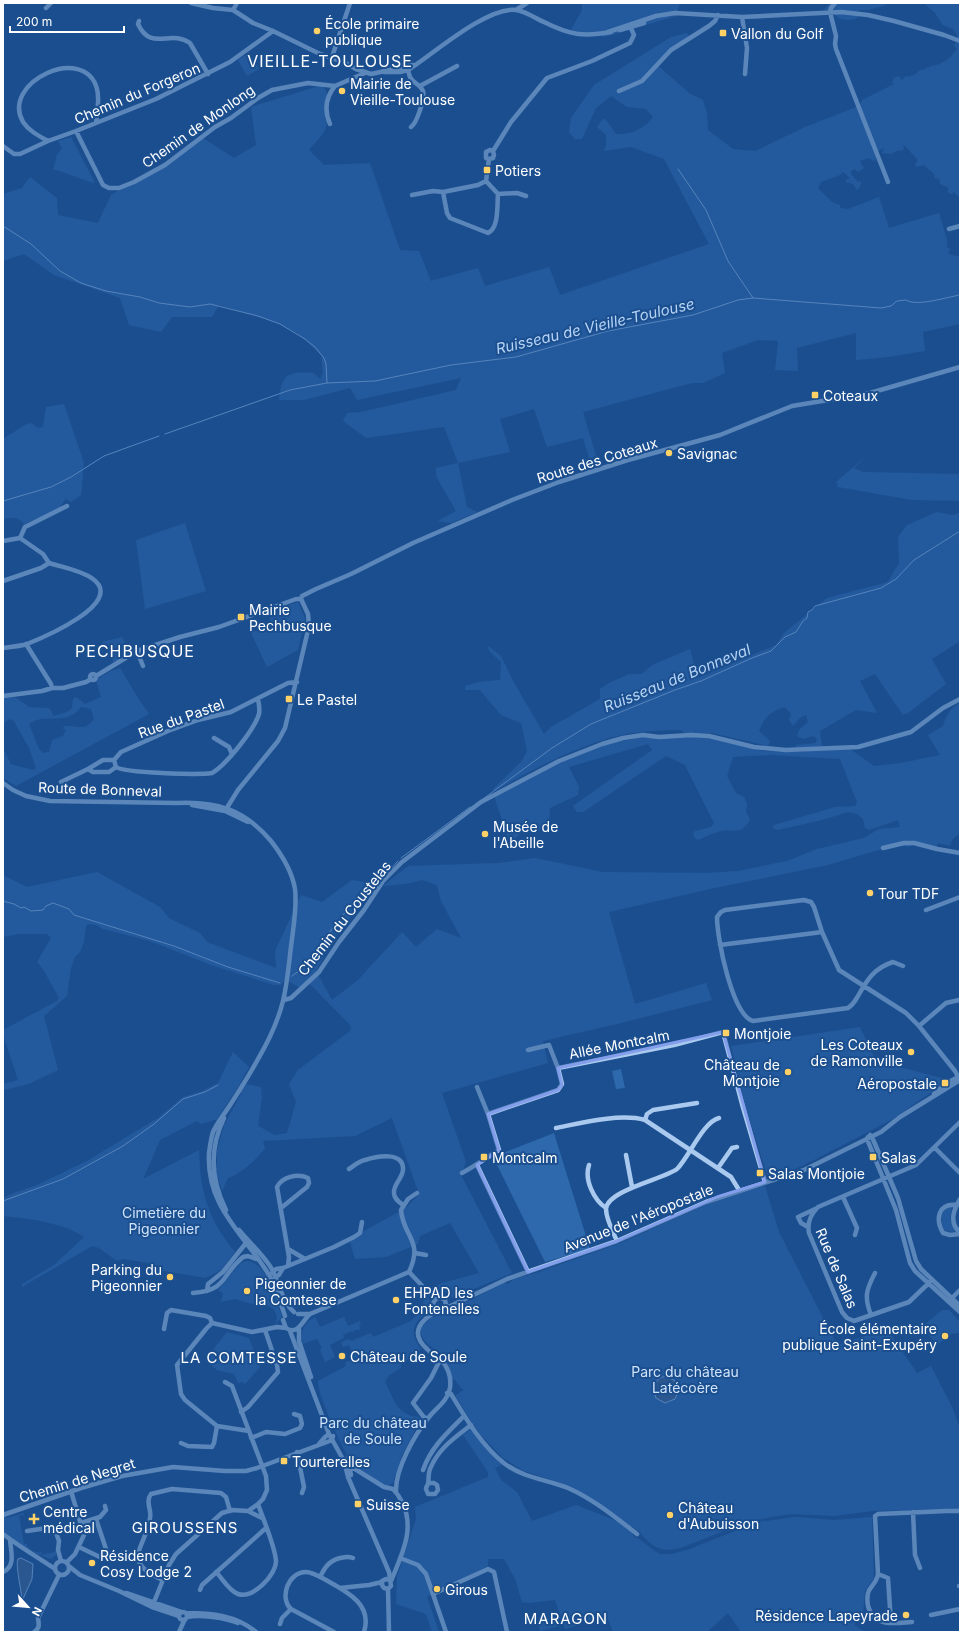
<svg xmlns="http://www.w3.org/2000/svg" width="963" height="1635" font-family="Inter,sans-serif">
  <rect width="100%" height="100%" fill="#1b4f8f"/>
  <path fill="#2e69ad" fill-rule="evenodd" d="M582 3H680L676 16 605 37 571 30 582 10Z
    M830 3H889L883 6 868 10H860L856 12 860 16C852 23 835 21 833 10H824Z
    M924 3H960V198L954 192 952 194 947 192 949 188 940 184V180L937 178 935 179 934 174 924 165 917 167 915 165 918 160 903 144 904 148 903 150 896 151 891 154 882 153 884 148 876 152H878L875 156 877 158 874 161 868 158 860 161 864 168 858 172 855 169 851 171V174L858 182 861 181 860 187 858 188 859 189 857 190 853 184 846 182V180L850 178 843 172 840 175 821 182 818 188 832 202 840 205V208L848 209 879 197 889 228 939 213 947 240V247L950 249 948 254 960 257V324L923 332 925 351 888 357 856 360V333L797 348 798 371 775 370 778 341 758 340 722 353 725 373 703 383H692L583 412 599 466 592 468 583 438 547 447 534 409 500 419 510 452 458 463 467 507 477 512 451 523 438 521 456 511 436 476V468L458 463 444 427 366 438 343 421 347 413 361 412 456 390 461 378 357 400 350 388 304 400H279C282 373 288 371 314 373L320 379 323 373 321 355 298 334 275 322 219 305 212 317H172L161 332 129 325 120 298 54 275 24 254 3 261V194L22 188 30 177 57 198 58 215 98 223 111 195 165 163 200 136 234 158 256 145 251 107 322 85C331 93 329 120 325 130 322 137 313 144 309 150L324 165 370 163 400 250 419 251 431 281 478 268 485 286 549 267 560 295 709 244 664 159 631 147 604 151 606 145V135L597 127 604 118 609 124 616 134C630 135 645 129 653 117L646 109 627 107 611 96 596 108 582 139H575L569 132 571 118 594 85 671 37 687 33 689 36 656 64 689 93 703 100 707 113 708 130 733 149 755 151 805 127 859 106 862 100 894 84 892 82 894 79H892L898 76 901 78 900 80H902L906 76C913 78 917 72 922 69L925 70 926 67 928 68 931 66C942 65 951 58 957 49L954 45 957 42V35L953 29 943 25 935 13Z
    M249 52 259 69 247 76 238 60Z
    M71 137 95 183C91 183 61 171 53 169L57 155 62 148 58 141Z
    M64 404 84 463 81 495 71 502 67 500 66 498 59 509 24 524C18 516 12 518 3 519V439L25 425 31 423 38 428 43 427 46 407Z
    M865 457 854 468 863 472 960 474V501L912 500 838 487 836 482Z
    M937 512 952 515 960 513V641L932 659 946 684 908 713 903 715 875 674 860 681 877 713 856 710 820 731 822 747 795 748 796 745 816 743 817 739 813 736 803 739 797 736 799 730 808 722 806 715 800 718 793 726 789 720 791 714 785 707C771 711 764 717 759 731L770 741 768 746 712 733H684L682 730C655 730 625 732 600 741 563 753 528 772 495 791L493 789 522 761 527 751 521 723 501 715 480 690H465V686L479 682 500 680 501 662 490 652 487 645 501 656 512 679 544 734 551 727 600 699V689L609 683 629 674H642L652 665 690 649 698 678 776 645 784 633 827 598 888 582 899 563 898 537 907 525Z
    M185 523 206 591 145 609 136 540Z
    M298 602 305 619 298 650 267 667 251 633 270 623V611Z
    M122 637 127 647 118 650 120 655 125 656 114 663 102 642Z
    M120 668 138 698 149 714 16 786 3 778V748L11 764 33 770 36 768 29 748 14 721 10 719 3 723V698L15 697 29 707 49 708 54 716 67 712 72 708 73 699 76 697 85 704 101 697 96 680 111 671ZM81 707 91 709 94 719C85 732 76 725 64 726L63 728 66 730 63 736 52 740 49 752 43 753 39 749 29 724C43 712 67 727 81 707Z
    M960 703V833L952 840 950 846 938 843 936 850 914 844 909 847 895 845 828 865 715 888 609 912 635 1004 706 983 712 1000 621 1023 543 1041 548 1063 442 1093 466 1162 461 1175 512 1273 452 1298 446 1292 433 1289 439 1284 479 1273 450 1223 420 1236 418 1244 386 1257 355 1259 350 1242 362 1232 406 1208 419 1194 392 1118 355 1136 263 1141 265 1148C256 1160 242 1173 228 1178L222 1191 217 1174V1151L224 1125 241 1094 240 1084 217 1119 201 1124 197 1121 160 1140 143 1179 199 1150C200 1192 208 1219 235 1252L222 1269 216 1273 205 1278 159 1270 148 1263 124 1259 117 1261 99 1248 92 1246 22 1287V1284L54 1265 84 1237C65 1223 26 1218 3 1216V1198L14 1193 37 1185 87 1161 158 1118 183 1097 202 1091 218 1083 233 1052 249 1067 240 1083 261 1087 262 1097 258 1126 275 1135 287 1133 296 1102 289 1084 298 1070 350 1031 351 1026 308 982 300 988 285 979 281 985H274L211 965 150 941 103 929 96 925 88 924 86 926 84 942 80 952 75 957 71 968 67 996 44 1016 58 1070 29 1084 3 1090V1084L18 1080 3 1034V1030L57 1001 59 998 43 969 37 962 51 938 47 934H18L3 937V875L27 887 97 872 160 907 169 918 200 933 207 942 276 968 275 951 301 895 322 902 352 880 376 884 332 941 316 971 332 1000 358 980 402 932 416 947 437 929 461 938 441 901 437 885 422 880 406 884 383 886 408 866 498 863 535 858 603 872 708 873 738 871 787 861 817 849 864 838 879 829 900 827 898 820 869 830 865 828 863 819 857 814 848 812 822 820 778 830 773 828 774 825 835 807 855 806 857 802 840 759 771 755 733 757 727 776 736 793 744 797 747 804 746 811 750 820C740 835 737 829 722 831 714 832 705 837 698 840L694 837 693 834 695 831 711 827 714 823 685 765 666 756 583 812H577L573 806 652 750 648 744 569 767 579 787 578 795 550 808 549 822C539 832 535 834 521 833L510 843 494 796 578 754 602 745 644 737H703L763 751 791 752 850 749 874 766 901 763 940 755 928 735 943 726C946 716 950 708 960 703Z
    M860 1027 876 1061 949 1080 891 1120 816 1159 789 1172 768 1178 746 1108 731 1046Z
    M621 1069 625 1088 616 1089 612 1071Z
    M554 1133 590 1249 545 1262 493 1157Z
    M765 1186 779 1232 837 1345 887 1329 917 1373 931 1366 953 1409 960 1429V1509L872 1511 834 1516 791 1514 772 1517 747 1522 683 1547C662 1554 651 1547 639 1531L635 1529 610 1511 561 1483 524 1471 503 1458 479 1433 456 1397V1395L464 1390 461 1388 454 1379 452 1380C451 1371 448 1363 442 1356 434 1347 421 1343 420 1329L423 1325 431 1318 473 1299 504 1282 508 1284 514 1279 539 1272 618 1244 717 1200Z
    M952 1207 950 1219 955 1231 952 1232 943 1230 940 1210Z
    M245 1261C267 1260 276 1300 282 1317L275 1324 277 1317 274 1309 262 1303 256 1305 235 1299 221 1302 223 1293 218 1290 240 1264Z
    M425 1295 429 1298C430 1302 432 1309 428 1313 426 1315 423 1316 420 1318 410 1328 413 1339 421 1349L401 1365V1368L389 1375 385 1382C394 1399 397 1416 419 1417L421 1419 402 1455 393 1483 386 1487C375 1480 361 1474 353 1464 344 1453 317 1394 318 1381L346 1366 345 1363 355 1358 349 1345 343 1347 341 1342 349 1339 351 1341 371 1333 373 1337 411 1321 421 1311Z
    M942 1310H949L960 1322V1333L951 1334 937 1345 922 1327Z
    M315 1317 320 1327 344 1317 348 1326 360 1321 361 1324 359 1325 360 1329 359 1330H354V1333L352 1331 343 1335 344 1338 330 1345 335 1357 325 1362 320 1350 322 1348 317 1339 303 1344C300 1332 303 1323 315 1317Z
    M227 1332 249 1338 260 1367 245 1384 242 1382 238 1383 234 1374 217 1370 205 1360Z
    M471 1429 503 1464 495 1468 501 1480 517 1492 532 1521 576 1505 617 1521 632 1533 635 1538H638L655 1551 661 1554H672L687 1550 758 1522 796 1517 834 1520 872 1517 874 1578 865 1591 863 1613 854 1625 865 1632H741L728 1613 707 1632H613L608 1619 595 1616 588 1624 581 1621 579 1625 565 1629 555 1600 528 1603 522 1602 515 1579 504 1559H488V1566L427 1597 439 1632H432L426 1614 396 1604 397 1577 416 1519 415 1507 488 1477V1472L463 1435Z
    M24 1513V1515L19 1516 24 1544H27V1546C31 1551 35 1553 41 1552L42 1555 55 1552 56 1549V1555L51 1559C32 1553 18 1543 3 1531V1518L6 1517 7 1518Z
    M558 1616 560 1626 540 1631 538 1621Z"/>
  <path fill="#3c6290" stroke="#9cc4f0" d="M666 1376 675 1381 679 1390 675 1399 665 1403 656 1398 653 1390C654 1382 658 1378 666 1376Z
    M21 1558 33 1564 32 1579 22 1601C22 1592 15 1565 18 1559Z"/>
  <g fill="none" stroke-linecap="round" stroke-linejoin="round">
    <path stroke="#9cc4f0" stroke-width="1" d="M678 169 706 210 728 261 753 298
      M3 226 31 244 60 271 81 283 106 291 140 297 159 303 190 307 210 304 258 316 280 324 305 339 315 347 324 358 326 364 327 383 375 381 451 365 516 357 608 331 693 315 738 300 753 298 881 308 891 306 897 301 906 300C917 307 947 297 960 295
      M165 434 290 390 327 383
      M3 501 51 487 71 477 104 456 159 436
      M483 799 552 748 591 724 675 690 701 681 752 658 771 651 785 637 796 632 803 621 807 618 808 612 812 610 815 606 881 588 896 579 914 560 960 531
      M401 858 470 807
      M3 901 14 904 21 908 24 907 31 911 43 910 46 906 53 903 69 909 74 915 174 946 228 967 280 983
      M292 976 299 971 358 896 378 883 398 861
      M3 1201 63 1179 123 1146 154 1124 183 1099 205 1092 218 1085"/>
    <path stroke="#a9c9ee" stroke-width="4.5" d="M191 3 213 8 233 10 253 23 273 31 320 54 344 62
      M46 8 51 3
      M233 10 237 3
      M516 10 527 3
      M830 12 836 36 835 44 836 49 888 182
      M830 12 831 8 835 3
      M742 17 747 48 745 74
      M139 21 138 24C151 52 170 29 190 43L208 74
      M620 30 644 23
      M608 32 656 16 675 13 742 17 841 12 868 15 894 21 944 35 960 41
      M332 57 350 3
      M342 61 356 69 371 74 413 65
      M408 68C408 70 409 74 410 77 413 83 421 85 423 91 425 98 417 123 411 127
      M384 72H400L408 70C432 55 487 6 516 10 525 11 535 18 544 22 570 35 583 37 611 32
      M420 86 457 66
      M619 91 642 81 671 50 709 26 715 21 718 15
      M330 124C324 110 325 98 335 86
      M76 131 103 185 109 188H119L134 182 165 165 215 127 231 118 258 98 272 90 308 83 335 86 365 73
      M48 141C39 136 29 131 23 122 0 82 85 43 97 89 100 100 97 112 96 123
      M3 146 14 154H20L48 141 76 131 156 99 230 62 273 31
      M493 151 490 150 486 152V158L489 159 493 158 494 155 493 151 511 122 547 78 592 61 630 43 634 35 630 26
      M486 181 478 185 443 192 447 213 450 218 488 233C499 228 497 206 498 194L486 181 489 159
      M498 194 517 193 526 196
      M412 195 433 191 443 192
      M949 229 960 226
      M20 538 25 527 67 506
      M3 541 20 538 43 554 49 563
      M3 581 41 568 49 563
      M301 599 302 596 316 589 351 574 413 543 512 500 559 482 628 460 720 435 792 406 870 393 960 367
      M26 644 51 684 52 688
      M3 648C11 647 20 646 27 644 42 638 126 603 93 579 83 571 62 567 49 563
      M137 651 143 666
      M90 677a3 3 0 1 1 6 0a3 3 0 1 1-6 0Z
      M96 676 137 651 180 637 219 627 296 599H301
      M3 696 42 691 52 688H63L86 682 91 679
      M258 699C259 704 260 709 259 714 254 730 226 765 212 773 199 775 124 773 116 767L114 760 121 752 168 731 198 720 231 712 288 683 297 682
      M214 738 229 747 232 754
      M88 769 93 772H109L116 767
      M61 782 88 769 103 760H114
      M3 783 13 790 26 796 50 801 176 803C217 801 244 809 271 841 282 855 292 871 295 889 297 905 294 923 292 939 289 960 288 981 283 1001 278 1021 268 1042 258 1059 250 1074 241 1088 232 1102 226 1112 218 1121 213 1132 211 1138 210 1146 209 1153 206 1207 244 1234 269 1275 276 1288 280 1302 285 1316
      M192 805 225 811 248 822
      M225 811 238 790 278 741 285 728 309 626 308 614 301 599
      M883 848 904 843H914L937 849 960 853
      M926 910 960 897
      M720 945 822 932
      M903 966 893 962C874 968 867 980 858 996 855 1001 853 1005 848 1008L753 1021C732 1015 717 938 717 917L721 912 725 910 804 900 811 902 814 907 822 932 839 970 906 1013 919 1026 955 1071 960 1080
      M284 1000 291 998 319 972 339 942 364 910 383 881 402 862 481 802 559 761 602 744 623 738 643 735 659 737 691 735 709 736 754 747 786 750 858 747 911 732 943 708 960 699
      M919 1026 946 1003 959 1000
      M528 1050 549 1045 558 1068
      M477 1087 488 1114
      M934 1094 947 1083 960 1076
      M224 1118C209 1149 211 1180 226 1210
      M645 1120 647 1114 653 1110 697 1103
      M556 1128C581 1123 620 1113 645 1120L731 1177 739 1190
      M870 1135 872 1137 898 1198 916 1261 921 1269 960 1306
      M868 1137 867 1139 896 1210 910 1263 915 1271 960 1312
      M935 1148 960 1173
      M626 1155 632 1187
      M477 1165 528 1272
      M589 1165C584 1180 594 1200 606 1208
      M718 1168 732 1148 737 1147
      M349 1169C354 1166 359 1161 365 1160 377 1156 404 1151 403 1170 402 1179 393 1185 394 1193 394 1199 399 1202 403 1205
      M462 1173C475 1166 486 1158 499 1150L488 1114 558 1090 562 1084 558 1068 674 1045 723 1032 742 1104 765 1182
      M843 1197 857 1228 855 1235
      M960 1199C953 1211 949 1222 960 1233
      M957 1205C938 1203 935 1219 943 1233L950 1235 960 1234
      M281 1208 307 1187 309 1183 308 1178C297 1173 282 1177 277 1187L289 1257 288 1266
      M808 1227 801 1223 798 1217 815 1209
      M239 1230C249 1242 261 1253 270 1266 279 1280 281 1301 294 1312
      M617 1241C613 1232 606 1219 606 1209 607 1190 664 1179 677 1169 689 1157 703 1122 719 1118
      M288 1249 305 1259
      M415 1253 426 1255
      M409 1272C424 1240 403 1237 401 1210L408 1199 417 1193
      M272 1273 276 1269 283 1268 334 1247 354 1237 360 1233 362 1222
      M275 1277 279 1275 283 1268
      M932 1280 909 1302 854 1321 847 1318 842 1312 809 1233C807 1223 811 1214 818 1207L916 1165 960 1122
      M207 1291 208 1284 223 1272 246 1243
      M193 1293C228 1290 221 1275 243 1257L248 1256 256 1259
      M950 1300 960 1290
      M444 1309 446 1305 445 1300 440 1297 436 1299 433 1303 434 1307 438 1310H442L507 1279 617 1241 706 1202 804 1170 881 1132 900 1117 960 1080
      M298 1314H310L409 1272 430 1294 438 1297
      M871 1315C864 1297 866 1290 875 1273
      M283 1320 286 1328C298 1336 302 1321 310 1314
      M164 1329 167 1313 171 1310 206 1316 210 1318 212 1323
      M299 1329V1341L311 1377
      M290 1331 329 1434 344 1461 348 1477 389 1572 391 1586 388 1589 384 1588 382 1585V1581L386 1579 390 1580
      M447 1393 451 1394C466 1419 482 1446 505 1464 526 1479 546 1479 568 1488 593 1499 615 1517 637 1534
      M241 1412 248 1407 278 1372 277 1365 265 1330
      M427 1419 423 1416 413 1403 431 1378 440 1360
      M249 1431 217 1426 185 1400 181 1394 177 1365 206 1329 212 1323 252 1332 277 1327 286 1328
      M251 1438 266 1432 285 1434 300 1428 302 1424 300 1416 294 1414
      M181 1443 188 1446 212 1447 214 1443 217 1426
      M319 1444 325 1437 329 1434
      M297 1452 304 1487 302 1493
      M346 1459 349 1465 351 1475
      M350 1468 355 1469 384 1487 393 1489C397 1493 400 1498 402 1502 416 1529 401 1556 391 1581
      M423 1470C431 1447 447 1433 464 1416
      M429 1483H434L437 1485 438 1490 435 1494H428L426 1489C426 1487 427 1486 428 1484 429 1480 428 1474 430 1469 438 1449 454 1438 471 1425
      M396 1492C395 1469 415 1434 429 1417 436 1408 448 1401 450 1388 451 1380 449 1371 445 1365 441 1358 432 1354 427 1349 408 1332 422 1319 439 1310
      M248 1511 262 1518
      M913 1512 915 1555 920 1568
      M3 1515 81 1488 122 1476 173 1467 225 1471H246L257 1468 327 1442 332 1440 333 1436
      M81 1523 100 1517 106 1510 105 1506
      M27 1531 54 1527 59 1541 58 1550 61 1561
      M3 1534C20 1547 37 1557 55 1569
      M79 1547 104 1559 106 1549 96 1519
      M400 1558 418 1565 426 1574 446 1632
      M55 1568a7 7 0 1 1 14 0a7 7 0 1 1-14 0Z
      M67 1562 75 1554 84 1535 71 1491
      M70 1567 80 1575 119 1591 152 1607 179 1616
      M3 1572C16 1566 11 1552 10 1540
      M216 1572C222 1578 229 1591 238 1594 253 1599 276 1575 276 1561 275 1546 263 1519 258 1504
      M878 1574 888 1578 891 1623
      M320 1577C325 1567 329 1561 340 1558 345 1557 348 1556 353 1558
      M163 1580C119 1561 146 1548 150 1518 152 1510 145 1502 151 1494L172 1489 221 1493 226 1497 230 1511
      M959 1586H960
      M340 1588 369 1585 382 1582
      M388 1589 389 1632
      M200 1590 202 1585 266 1528
      M126 1593 181 1612
      M433 1594 488 1569 494 1572 507 1632
      M152 1607 169 1565 176 1554 222 1513 232 1510 248 1511 258 1504 263 1499 267 1490 266 1476 232 1386 225 1382
      M179 1616a4 4 0 1 1 8 0a4 4 0 1 1-8 0Z
      M186 1613C211 1613 236 1615 256 1632
      M931 1615 960 1609
      M187 1617C200 1614 226 1618 238 1623
      M912 1622C896 1623 878 1627 870 1611 867 1606 867 1599 868 1593 870 1586 877 1583 878 1574L875 1516 878 1514 947 1511H960
      M280 1624 282 1618 291 1609
      M34 1632C40 1628 39 1625 38 1618L59 1575
      M179 1632 185 1619
      M334 1632 291 1609C279 1598 288 1572 306 1572 312 1572 320 1577 326 1580 346 1591 373 1604 364 1632"/>
  </g>
  <path d="M0 0H963V1635H0ZM723 1032 765 1182 717 1197 617 1241 528 1272 477 1165 499 1150 488 1114 558 1090 562 1085 558 1068Z" fill="#1b4f8f" fill-opacity=".55" fill-rule="evenodd"/>
  <path fill="none" stroke="#839eea" stroke-width="3" stroke-linejoin="round" d="M723 1032 765 1182 717 1197 617 1241 528 1272 477 1165 499 1150 488 1114 558 1090 562 1085 558 1068Z"/>
  <g fill="#ffd166" stroke="#1b4f8f" stroke-width="1.5">
    <circle cx="317" cy="31" r="4"/>
    <rect x="719" y="29" width="8" height="8" rx="2"/>
    <circle cx="342" cy="91" r="4"/>
    <rect x="483" y="166" width="8" height="8" rx="2"/>
    <rect x="811" y="391" width="8" height="8" rx="2"/>
    <circle cx="669" cy="453" r="4"/>
    <rect x="237" y="613" width="8" height="8" rx="2"/>
    <rect x="285" y="695" width="8" height="8" rx="2"/>
    <circle cx="485" cy="834" r="4"/>
    <circle cx="870" cy="893" r="4"/>
    <rect x="722" y="1029" width="8" height="8" rx="2"/>
    <circle cx="911" cy="1052" r="4"/>
    <circle cx="788" cy="1072" r="4"/>
    <rect x="941" y="1079" width="8" height="8" rx="2"/>
    <rect x="480" y="1153" width="8" height="8" rx="2"/>
    <rect x="869" y="1153" width="8" height="8" rx="2"/>
    <rect x="756" y="1169" width="8" height="8" rx="2"/>
    <circle cx="170" cy="1277" r="4"/>
    <circle cx="247" cy="1291" r="4"/>
    <circle cx="396" cy="1300" r="4"/>
    <circle cx="945" cy="1336" r="4"/>
    <circle cx="342" cy="1356" r="4"/>
    <rect x="280" y="1457" width="8" height="8" rx="2"/>
    <rect x="354" y="1500" width="8" height="8" rx="2"/>
    <circle cx="670" cy="1515" r="4"/>
    <path d="M32 1513h4v4h4v4h-4v4h-4v-4h-4v-4h4z"/>
    <circle cx="92" cy="1563" r="4"/>
    <circle cx="437" cy="1589" r="4"/>
    <circle cx="906" cy="1615" r="4"/>
  </g>
  <g text-anchor="middle" dominant-baseline="central" stroke-width="4" stroke-linejoin="round" paint-order="stroke">
    <g font-size="14" fill="#fff" stroke="#1b4f8f" text-anchor="start">
      <text x="325" y="23">École primaire<tspan x="325" dy="16">publique</tspan></text>
      <text x="731" y="33">Vallon du Golf</text>
      <text x="350" y="83">Mairie de<tspan x="350" dy="16">Vieille-Toulouse</tspan></text>
      <text x="495" y="170">Potiers</text>
      <text x="823" y="395">Coteaux</text>
      <text x="677" y="453">Savignac</text>
      <text x="249" y="609">Mairie<tspan x="249" dy="16">Pechbusque</tspan></text>
      <text x="297" y="699">Le Pastel</text>
      <text x="493" y="826">Musée de<tspan x="493" dy="16">l'Abeille</tspan></text>
      <text x="878" y="893">Tour TDF</text>
      <text x="734" y="1033">Montjoie</text>
      <text x="903" y="1044" text-anchor="end">Les Coteaux<tspan x="903" dy="16">de Ramonville</tspan></text>
      <text x="780" y="1064" text-anchor="end">Château de<tspan x="780" dy="16">Montjoie</tspan></text>
      <text x="937" y="1083" text-anchor="end">Aéropostale</text>
      <text x="492" y="1157">Montcalm</text>
      <text x="881" y="1157">Salas</text>
      <text x="768" y="1173">Salas Montjoie</text>
      <text x="162" y="1269" text-anchor="end">Parking du<tspan x="162" dy="16">Pigeonnier</tspan></text>
      <text x="255" y="1283">Pigeonnier de<tspan x="255" dy="16">la Comtesse</tspan></text>
      <text x="404" y="1292">EHPAD les<tspan x="404" dy="16">Fontenelles</tspan></text>
      <text x="937" y="1328" text-anchor="end">École élémentaire<tspan x="937" dy="16">publique Saint-Exupéry</tspan></text>
      <text x="350" y="1356">Château de Soule</text>
      <text x="292" y="1461">Tourterelles</text>
      <text x="366" y="1504">Suisse</text>
      <text x="678" y="1507">Château<tspan x="678" dy="16">d'Aubuisson</tspan></text>
      <text x="43" y="1511">Centre<tspan x="43" dy="16">médical</tspan></text>
      <text x="100" y="1555">Résidence<tspan x="100" dy="16">Cosy Lodge 2</tspan></text>
      <text x="445" y="1589">Girous</text>
      <text x="898" y="1615" text-anchor="end">Résidence Lapeyrade</text>
    </g>
    <g font-size="14" fill="#fff" stroke="#1b4f8f">
      <text transform="translate(137 93) rotate(-23)">Chemin du Forgeron</text>
      <text transform="translate(198 126) rotate(-35)">Chemin de Monlong</text>
      <text transform="translate(597 460) rotate(-17)">Route des Coteaux</text>
      <text transform="translate(181 718) rotate(-20)">Rue du Pastel</text>
      <text transform="translate(100 789) rotate(2)">Route de Bonneval</text>
      <text transform="translate(344 918) rotate(-52)">Chemin du Coustelas</text>
      <text transform="translate(619 1044) rotate(-11)">Allée Montcalm</text>
      <text transform="translate(638 1218) rotate(-22)">Avenue de l'Aéropostale</text>
      <text transform="translate(837 1268) rotate(67)">Rue de Salas</text>
      <text transform="translate(77 1480) rotate(-17)">Chemin de Negret</text>
    </g>
    <g font-size="14" fill="#cfe3fa" stroke="#1b4f8f">
      <text x="164" y="1212">Cimetière du<tspan x="164" dy="16">Pigeonnier</tspan></text>
      <text x="685" y="1371">Parc du château<tspan x="685" dy="16">Latécoère</tspan></text>
      <text x="373" y="1422">Parc du château<tspan x="373" dy="16">de Soule</tspan></text>
    </g>
    <g font-size="15" font-style="italic" fill="#b5d3f5" stroke="#1b4f8f">
      <text transform="translate(595 326) rotate(-13)">Ruisseau de Vieille-Toulouse</text>
      <text transform="translate(677 678) rotate(-22)">Ruisseau de Bonneval</text>
    </g>
    <g font-size="15" letter-spacing="1" fill="#fff" stroke="#1b4f8f">
      <text x="239" y="1357">LA COMTESSE</text>
      <text x="185" y="1527">GIROUSSENS</text>
      <text x="566" y="1618">MARAGON</text>
    </g>
    <g font-size="16" letter-spacing="1" fill="#fff" stroke="#1b4f8f">
      <text x="330" y="61">VIEILLE-TOULOUSE</text>
      <text x="135" y="651">PECHBUSQUE</text>
    </g>
  </g>
  <rect width="963" height="1635" fill="none" stroke="#ffffff" stroke-width="8"/>
  <g transform="translate(28 1607) rotate(117)" stroke="#1b4f8f" stroke-width="3" paint-order="stroke">
  <path d="M0-3L7 15L0 10L-7 15Z" fill="#ffffff"/>
  <text y="-6" font-size="11" font-weight="bold" text-anchor="middle" fill="#ffffff">N</text>
  </g>
  <path d="M10 26v6h114v-6" fill="none" stroke="#ffffff" stroke-width="2"/>
  <text x="16" y="26" font-size="12" fill="#ffffff" stroke="#1b4f8f" stroke-width="3" paint-order="stroke">200 m</text>
</svg>
